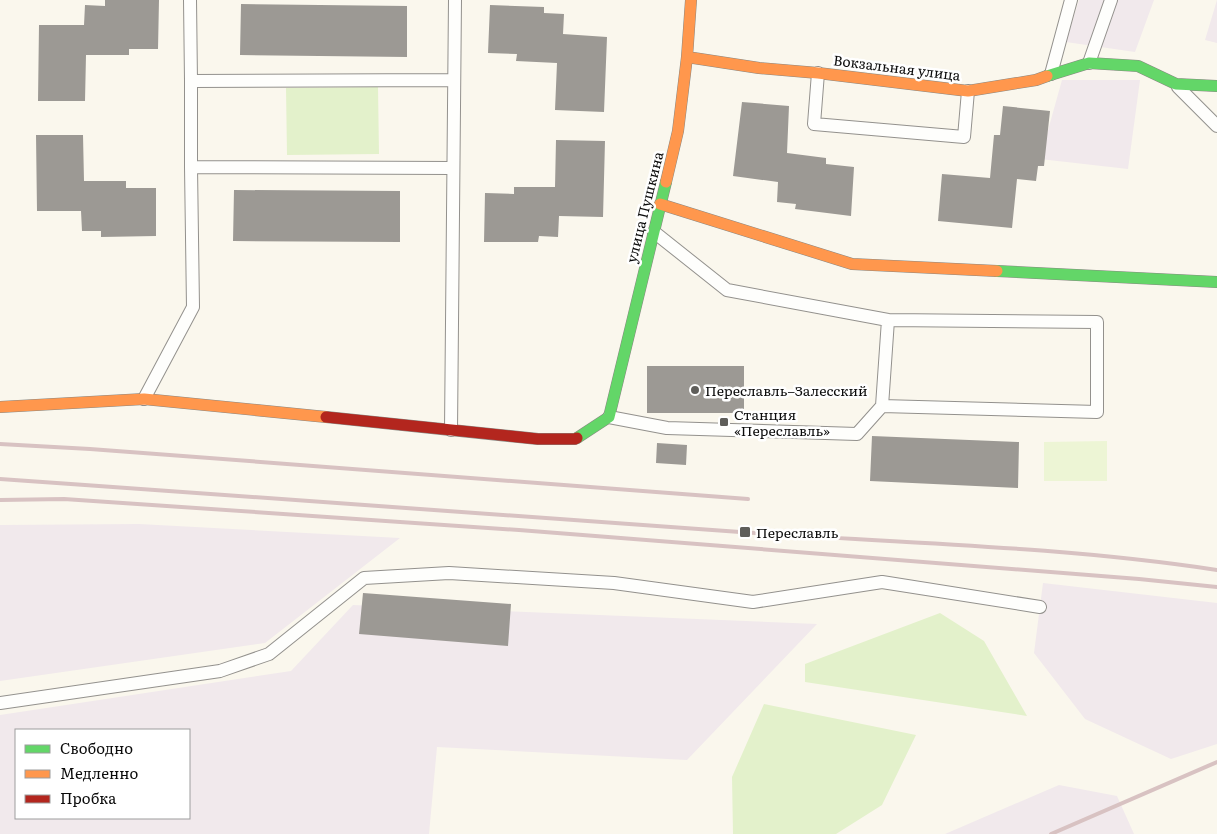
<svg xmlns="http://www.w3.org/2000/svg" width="1217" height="834" font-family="Literata,serif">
  <rect width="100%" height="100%" fill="#faf7ed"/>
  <path fill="#f1e9ec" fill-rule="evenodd" d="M1079 0H1154L1135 52 1066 42Z
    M1217 0V43L1205 40Z
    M1062 80H1140L1128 169 1040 159Z
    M139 524 400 538 265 643 0 681V525Z
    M1043 583 1217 603V744L1171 759 1085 719 1034 653Z
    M353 605 817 624 687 760 437 747 429 834H0V715L291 671ZM16 730H189V818H16Z
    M1059 785 1117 796 1134 834H945Z"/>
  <path fill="#e3f1cb" d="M378 87 379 154 287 155 286 88Z
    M940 613 984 641 1027 716 805 682V664Z
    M764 704 916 735 882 805 836 834H733L732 777Z"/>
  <path fill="#edf5d5" d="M1107 441V481H1044V442Z"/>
  <path fill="#9c9994" d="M105 0H159L158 49H129V55H86L85 101H38L39 25H84L85 5 105 6Z
    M241 4 407 6V57L240 55Z
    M490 5 544 7V13L564 14 563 34 607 37 604 112 555 110 557 63 516 61 517 54 488 53Z
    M742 102 789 106 787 153 826 158V164L854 167 851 216 795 209 796 204 777 202 778 182 733 176Z
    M1003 106 1050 111 1044 166H1038L1036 181 1017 179 1012 228 938 221 942 174 990 178 994 135H1000Z
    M36 135H83L84 181H126V188H156V236L101 237V231H82L81 211H37Z
    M556 140 605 141 603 217 559 216 558 237 539 236 538 242H484L485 193 514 194V187H555Z
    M234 190 400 191V242L233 241Z
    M647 366H744V413H647Z
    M872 436 1019 442 1018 488 870 481Z
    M657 443 687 445 686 465 656 463Z
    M363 593 511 604 508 646 359 634Z"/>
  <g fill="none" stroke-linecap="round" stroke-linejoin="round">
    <defs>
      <path id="lane" d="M190 0 191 81 454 80
        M1089 63 1111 0
        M818 73 814 124 964 137 968 91
        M1051 74 1071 0
        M191 81V167L453 168
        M1178 87 1217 126
        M654 232 727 290 888 320 882 406 1097 412V322L888 320
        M144 399 193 307 191 167
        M609 417 667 428 857 434 882 406
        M451 430 455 0
        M0 703 220 671 269 654 364 578 449 573 614 583 753 602 882 582 1040 607"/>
      <path id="fast" d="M1047 76 1089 63 1138 66 1176 84 1217 86
        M997 271 1217 282
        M577 438 609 417 666 182"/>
      <path id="slow" d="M687 57 759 68 818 73 968 91 1036 80 1047 76
        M666 182 678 131 687 57 691 0
        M660 204 852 264 997 271
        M0 407 144 399 326 417"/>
      <path id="jam" d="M326 417 538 439H575L577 438"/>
    </defs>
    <use href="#lane" stroke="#93918d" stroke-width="14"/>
    <use href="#fast" stroke="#898883" stroke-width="12"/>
    <use href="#slow" stroke="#898883" stroke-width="12"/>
    <use href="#jam" stroke="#898883" stroke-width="12"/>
    <use href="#lane" stroke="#fefefc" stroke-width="12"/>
    <use href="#fast" stroke="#63d668" stroke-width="11"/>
    <use href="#slow" stroke="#ff974d" stroke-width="11"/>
    <use href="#jam" stroke="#b3261e" stroke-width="11"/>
    <path stroke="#d8c2c2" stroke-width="4" d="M0 444 90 449 748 499
      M0 479C247 496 494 515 740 532 899 543 1059 546 1217 570
      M0 500 64 499 519 530 1139 579 1217 587
      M1051 834 1217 762"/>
  </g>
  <g fill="#5f5e5a" stroke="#fff" stroke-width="2">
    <circle cx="695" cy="390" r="5"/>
    <rect x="719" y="417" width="10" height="10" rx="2.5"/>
    <rect x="739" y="526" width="12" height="12" rx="2.5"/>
  </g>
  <g text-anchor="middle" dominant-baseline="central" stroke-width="5" stroke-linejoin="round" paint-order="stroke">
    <g font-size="14" fill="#0b0b0b" stroke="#fff">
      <text transform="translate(897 67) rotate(7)">Вокзальная улица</text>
      <text transform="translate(644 207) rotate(-76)">улица Пушкина</text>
    </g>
    <g font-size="14" fill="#0b0b0b" stroke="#fff" text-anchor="start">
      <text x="705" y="390">Переславль–Залесский</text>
      <text x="734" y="414">Станция<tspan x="734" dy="16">«Переславль»</tspan></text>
      <text x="756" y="532">Переславль</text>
    </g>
  </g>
  <rect x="15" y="729" width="175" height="90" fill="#ffffff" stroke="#9d9d9d"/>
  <rect x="25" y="745" width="25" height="8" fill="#63d668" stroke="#9d9d9d"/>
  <text x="60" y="754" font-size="15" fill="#0b0b0b">Свободно</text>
  <rect x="25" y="770" width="25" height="8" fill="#ff974d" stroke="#9d9d9d"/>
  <text x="60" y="779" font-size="15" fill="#0b0b0b">Медленно</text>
  <rect x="25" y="795" width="25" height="8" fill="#b3261e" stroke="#9d9d9d"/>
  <text x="60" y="804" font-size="15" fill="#0b0b0b">Пробка</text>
</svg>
